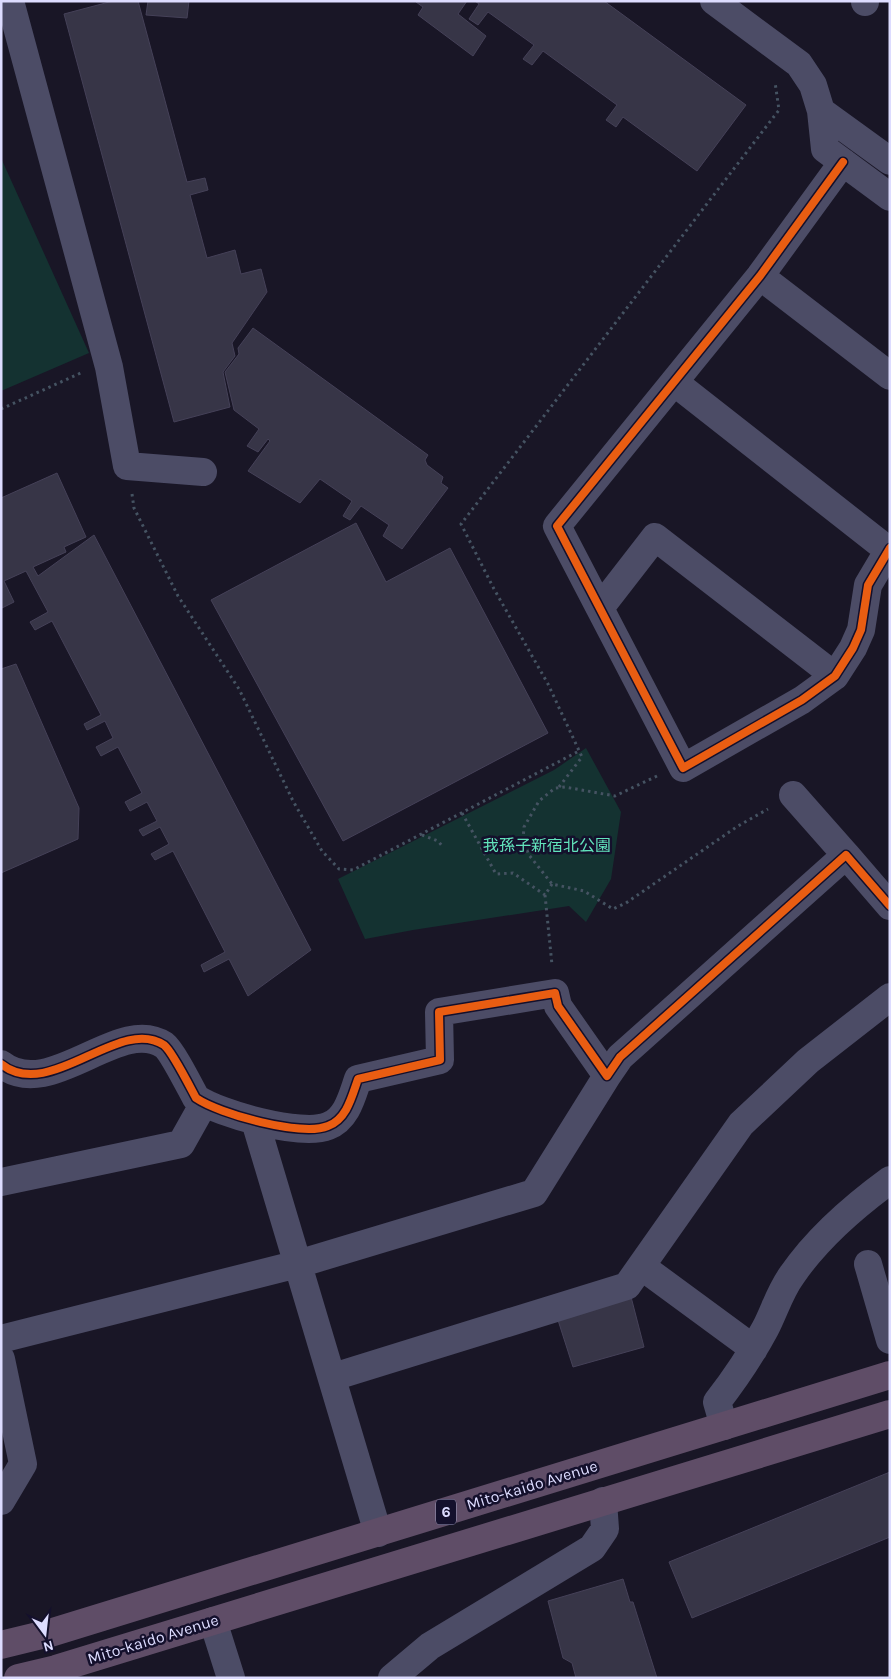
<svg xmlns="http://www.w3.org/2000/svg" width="891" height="1679" font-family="Karla,'Noto Sans JP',sans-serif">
  <rect width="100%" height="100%" fill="#191626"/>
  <path fill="#143231" d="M1 158 89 353 1 391Z
    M586 748 621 812 611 879 586 922 569 906 413 930 365 939 338 879 554 770Z"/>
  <path fill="#373547" stroke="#454158" d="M113 1H138L187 182 205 178 208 190 190 195 207 258 235 250 241 274 261 269 267 292 232 343 235 356 223 372 230 407 174 422 64 14Z
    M148 1H189L187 18 146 15Z
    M467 1 458 14 486 36 473 56 418 15 423 7 416 2Z
    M475 1H604L746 105 697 171 623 117 616 127 606 120 617 105 543 51 532 65 523 59 534 45 488 12 478 25 469 19 479 4Z
    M253 328 428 455 425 460 427 465 443 477 441 483 448 488 402 549 383 536 389 525 361 506 350 520 343 516 352 501 320 479 300 503 248 471 270 441 268 439 258 452 247 446 259 429 234 410 225 372 239 354 238 348Z
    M57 473 86 537 64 547 66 552 33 567 38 576 94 535 311 950 248 996 229 959 204 972 201 965 225 952 173 851 155 860 151 854 169 844 160 827 143 836 139 830 157 821 147 802 130 811 125 802 142 793 118 747 101 756 96 747 113 738 105 721 87 730 84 724 101 715 52 621 35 630 30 622 48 612 26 571 4 581 14 602 2 608 1 606V498Z
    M356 523 386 582 450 548 548 733 343 841 211 600Z
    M16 664 79 808 78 839 1 873V669Z
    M630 1293 644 1347 573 1367 557 1317Z
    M890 1472V1537L692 1618 669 1562Z
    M623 1579 630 1602H633L657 1678H576L572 1663 563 1658 548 1601Z"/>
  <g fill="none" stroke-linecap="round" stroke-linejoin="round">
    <path stroke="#455362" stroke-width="3" stroke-dasharray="2.5 4" stroke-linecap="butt" d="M1 409 83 372
      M132 494 134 508 178 596 239 689 293 801 322 851 339 869 353 870 579 751
      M657 776 615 796 565 787 555 788 539 801 524 827 523 840 529 855 552 884 584 891 613 909 626 903 738 826 768 809
      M559 787 582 757 548 684 494 589 461 524 779 110 775 82
      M462 813 496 874 513 873 545 895
      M422 835 438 841 443 847
      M552 884 545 895 552 965"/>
    <path stroke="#4c4c66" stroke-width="28" d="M10 1 109 367 127 466 203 472
      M714 1 799 64 813 85 821 111
      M865 2V1
      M890 161 821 111 825 149 890 197
      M843 162 760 276 557 526 683 768 802 700 835 676 853 648 861 630 868 585 890 548
      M760 276 890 376
      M674 382 888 550
      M600 608 655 537 835 676
      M793 795 846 855
      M1 1064C50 1103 119 1015 164 1045 172 1051 190 1087 196 1098 219 1114 302 1137 328 1126 347 1119 352 1096 358 1079L440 1060 439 1012 555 993 558 1006 607 1076 620 1057 846 855 890 906
      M255 1121 378 1533
      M1 1182 181 1144 204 1103
      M868 1264 890 1340
      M641 1266 754 1349
      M1 1339 298 1264 534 1193 607 1076
      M1 1359 23 1464 1 1501
      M333 1377 627 1286 741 1124 808 1061 890 997
      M724 1426 717 1402C735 1379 751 1355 765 1329 774 1312 780 1291 792 1275 818 1237 853 1207 890 1180
      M213 1621 231 1678
      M392 1678 430 1646 592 1548 605 1529 603 1501"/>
    <path stroke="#5f4d67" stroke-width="28" d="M1 1645 50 1633 890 1375
      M18 1678 56 1669 890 1414"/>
    <defs>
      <path id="cycleway" d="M843 162 760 276 557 526 683 768 802 700 835 676 853 648 861 630 868 585 890 548
        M1 1064C50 1103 119 1015 164 1045 172 1051 190 1087 196 1098 219 1114 302 1137 328 1126 347 1119 352 1096 358 1079L440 1060 439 1012 555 993 558 1006 607 1076 620 1057 846 855 890 906"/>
    </defs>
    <use href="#cycleway" stroke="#14102c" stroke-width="11"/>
    <use href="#cycleway" stroke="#e95d12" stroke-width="8"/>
  </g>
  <g text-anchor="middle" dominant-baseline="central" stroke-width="5" stroke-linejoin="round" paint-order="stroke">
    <rect fill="#14102c" stroke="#a19fc0" stroke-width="1" x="436" y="1499.5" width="20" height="25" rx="4"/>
    <g font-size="15" font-weight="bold" fill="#dddcff">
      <text x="446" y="1512">6</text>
    </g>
    <g font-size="16" fill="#62e4bc" stroke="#14102c">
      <text x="547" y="845">我孫子新宿北公園</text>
    </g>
    <g font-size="16" fill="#dddcff" stroke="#14102c">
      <text transform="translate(532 1485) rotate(-17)">Mito-kaido Avenue</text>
      <text transform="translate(153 1639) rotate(-17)">Mito-kaido Avenue</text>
    </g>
  </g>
  <rect width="891" height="1679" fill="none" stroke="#dddcff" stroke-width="5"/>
  <g transform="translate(45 1634) rotate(165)" stroke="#14102c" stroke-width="4" paint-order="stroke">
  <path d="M0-4L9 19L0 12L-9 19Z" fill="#dddcff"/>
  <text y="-8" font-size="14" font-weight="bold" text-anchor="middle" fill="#dddcff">N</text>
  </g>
</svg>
